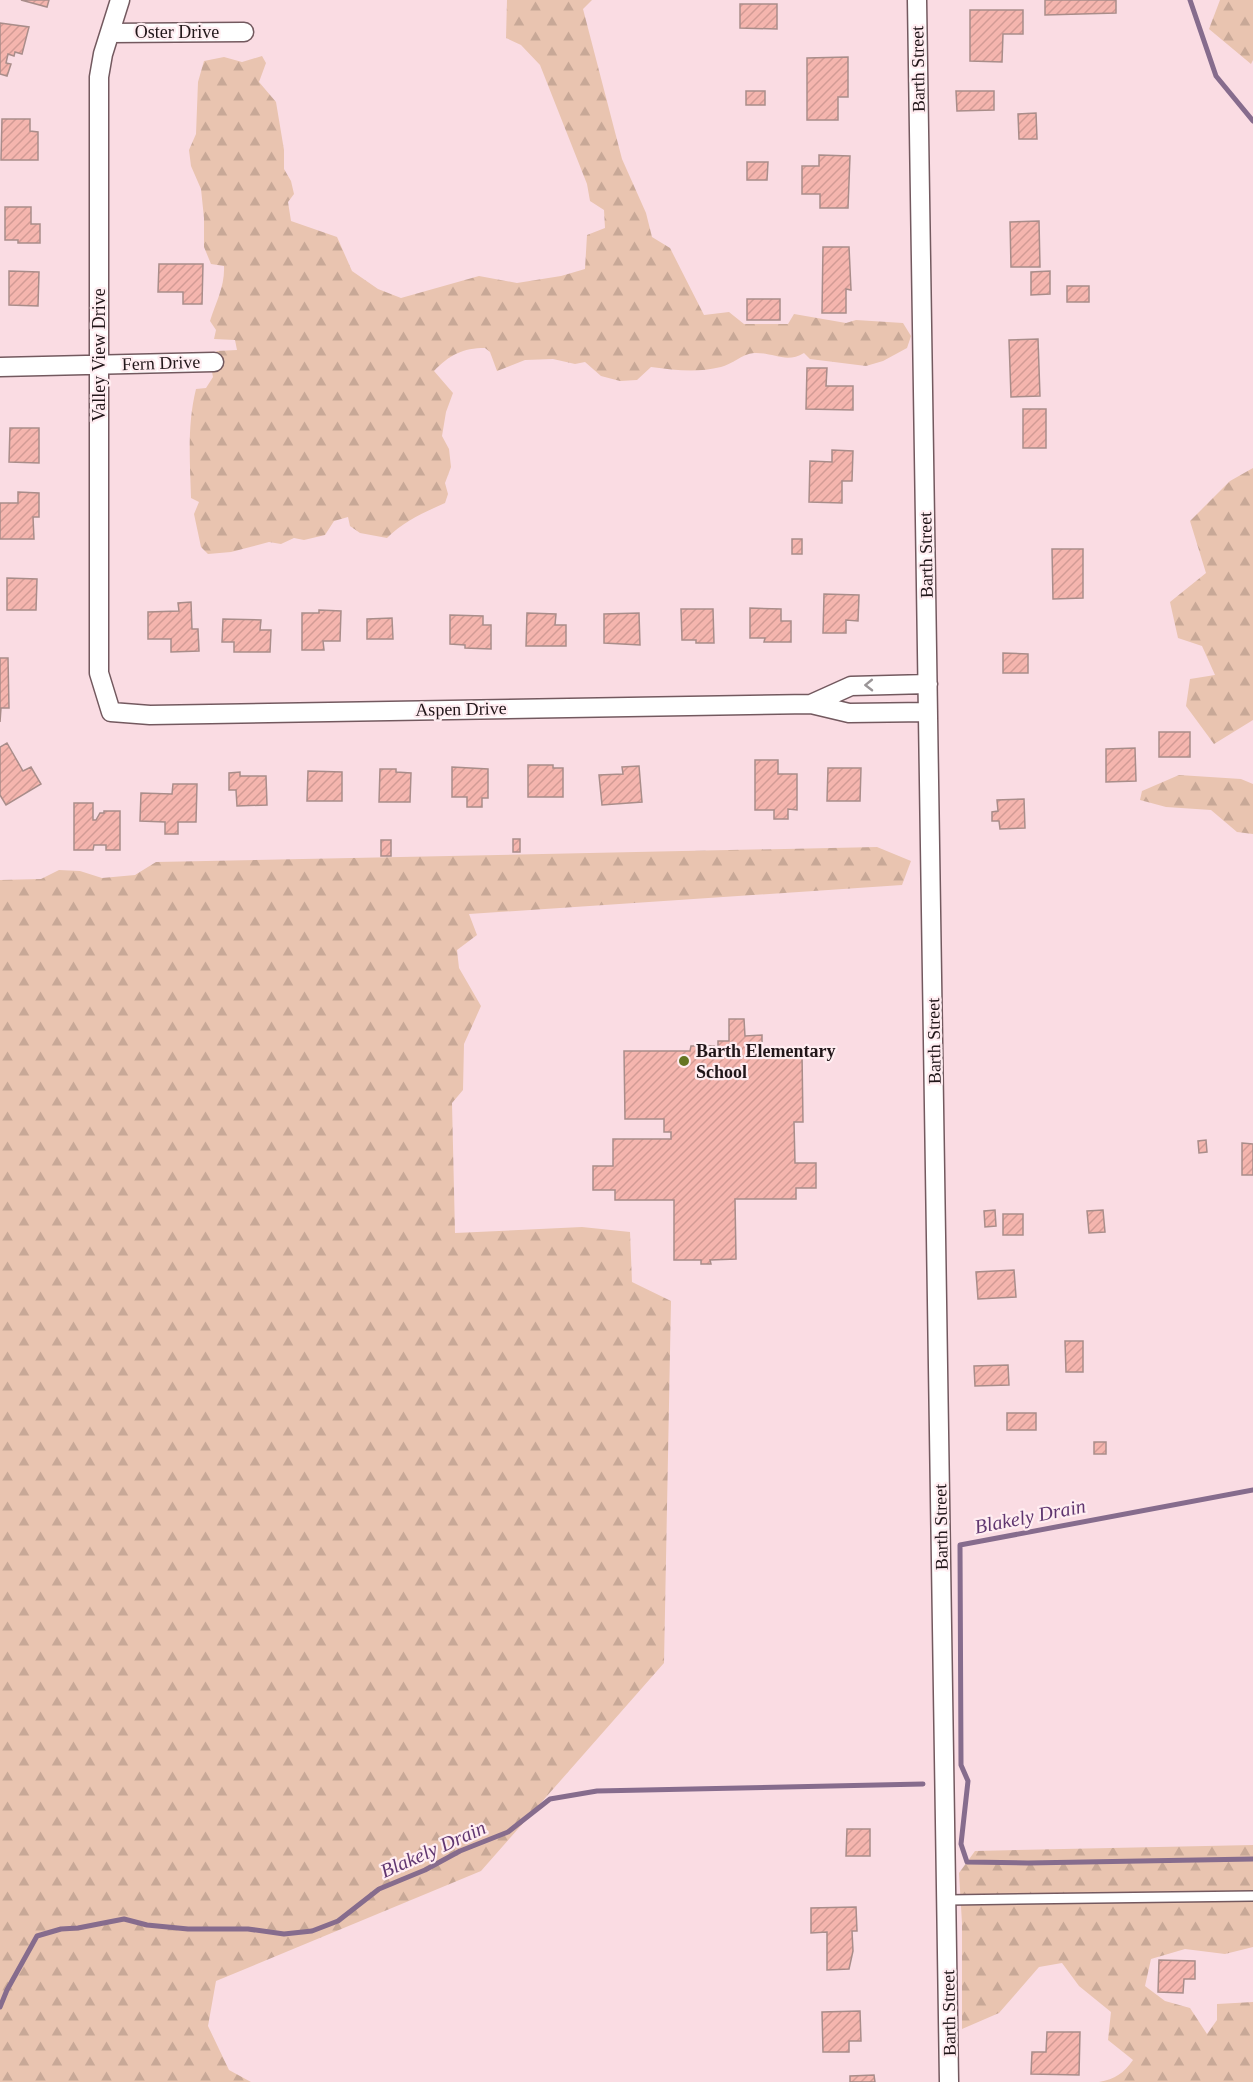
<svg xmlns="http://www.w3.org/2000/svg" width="1253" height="2082" font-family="Georgia,serif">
  <defs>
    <pattern id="forest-firs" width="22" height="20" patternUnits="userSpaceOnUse" patternTransform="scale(1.5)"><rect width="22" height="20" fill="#e9c4b0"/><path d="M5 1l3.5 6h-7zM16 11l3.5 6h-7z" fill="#c8a897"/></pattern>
    <pattern id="building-hatch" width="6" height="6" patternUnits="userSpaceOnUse" patternTransform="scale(1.5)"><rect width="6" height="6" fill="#f5b5ae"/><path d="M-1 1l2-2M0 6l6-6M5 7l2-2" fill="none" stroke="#d29b95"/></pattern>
  </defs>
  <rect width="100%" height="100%" fill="#fadce3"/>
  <path fill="url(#forest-firs)" d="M507 0H592L583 9 622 159 646 213 652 237 670 248 704 315 729 312 744 324H788L794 314 846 323 856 320 903 323 911 336 907 348 883 361 866 366 810 359 804 353C786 364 773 352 754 353 742 354 731 365 721 367 697 373 675 370 651 367L637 380 620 381 601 376 585 362 575 364 553 359 525 360 497 371 490 352 485 348C463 348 449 355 434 371L453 393 446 412 442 436 449 449 451 467 445 483 448 494 445 503C423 513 404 521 387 538L360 533 350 526 348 517 334 521 325 535 304 540 294 538 281 544 269 542 231 552 208 554 201 547 194 514 199 502 191 498C190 461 187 425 196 389L206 388 213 377 209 357 217 351 237 350 235 340 214 339 216 330 210 321C216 302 225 286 224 266L211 264 204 247V218L201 189 191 166 189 150 196 134 198 82 204 61 224 57 242 62 262 56 266 63 259 82 276 102 284 150V169L291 181 294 194 288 202 291 221 337 237 352 271 378 289 401 298 479 276 517 283 561 276 585 269 587 235 605 228 604 210 590 201 587 184 540 65 521 45 506 38Z
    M1220 0H1253V60L1251 64 1209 29Z
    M1253 468V720L1214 744 1186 706 1190 679 1215 675 1202 646 1178 638 1170 602 1206 573 1190 521 1230 481Z
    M1179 775 1241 779 1253 784V834L1237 832 1211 810 1166 807 1140 800 1142 791Z
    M877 847 911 861 902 885 469 914 477 935 457 950 459 968 481 1006 464 1044 463 1090 452 1103 455 1233 582 1227 630 1232 632 1282 671 1301 664 1663 481 1871 216 1981 208 2026 229 2070 251 2082H0V880L41 879 59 870 80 871 102 878 135 875 156 862Z
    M1253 1845V1947L1225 1954 1185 1949 1151 1959 1145 1986 1165 2001 1190 2008 1207 2034 1217 2020V2004L1253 2002V2082H1099C1115 2079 1124 2073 1133 2060L1108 2040 1111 2012 1079 1986 1062 1963 1039 1967 999 2013 962 2029V1923L959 1873 975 1851Z"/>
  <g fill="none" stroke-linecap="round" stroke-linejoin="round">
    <path stroke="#866c8d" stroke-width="5" d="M1190 0 1216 76 1253 121
      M1253 1490 960 1545 961 1765 968 1781 961 1844 967 1862 1028 1863 1253 1859
      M0 2007 7 1990 37 1936 61 1929 78 1928 124 1919 147 1925 188 1929H248L284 1934 312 1931 338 1921 379 1889 425 1870 460 1851 508 1832 550 1799 597 1791 923 1784"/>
  </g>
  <path fill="url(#building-hatch)" stroke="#a98d8a" stroke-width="1.5" d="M21 0H49L47 7Z
    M1045 0H1116V13L1045 15Z
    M740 4H777V29L740 28Z
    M970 10H1023V34H1003L1002 62 970 61Z
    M0 23 29 27 22 54 15 52 14 56 8 54 6 63 11 64 7 76 0 74Z
    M848 57V97H838V120H807V58Z
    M746 91H765V105H746Z
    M956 91H994V110L957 111Z
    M1036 113 1037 139H1019L1018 114Z
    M2 119H30V131L38 132V160H1Z
    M819 155 850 156 848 208H820V194H802V166H819Z
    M747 162H768L767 180H747Z
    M5 207H31V224H40V243H18V240H5Z
    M1039 221 1040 267H1011L1010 222Z
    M823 247H849L851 290 846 289V313H822Z
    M159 264H203L202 304H183V292H158Z
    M9 271 39 272 38 306 9 305Z
    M1050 271V294L1031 295V272Z
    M1067 286H1089V302H1067Z
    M747 299H780V320H747Z
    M1038 339 1040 396 1011 397 1009 340Z
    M807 368H827L826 386H853V410L806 409Z
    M1023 409H1046V448H1023Z
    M10 428H39V463L9 462Z
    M832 450 853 451 852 481H842V503L809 502 810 461 832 462Z
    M18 492 39 493V517H33L34 539H0V503H18Z
    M792 539H802V554H792Z
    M1052 549H1083V598L1053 599Z
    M7 578 37 579 36 610H7Z
    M824 594 859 595 858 621 846 620V633H823Z
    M191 602 192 629H198L199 651 171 652V639H148V612L179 611 178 603Z
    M750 608 781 609V621H791V642H764L765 638H750Z
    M681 609H713L714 643H696V640H682Z
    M319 610 341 611 340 641H323L324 650H302V613H319Z
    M527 613 556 614 555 625H566V646H526Z
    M639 613 640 645 604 643V614Z
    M450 615 483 616V625H491V649L465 648V645L450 644Z
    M392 618 393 639H367V619Z
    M223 619 261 620 260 630H271L270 652H234V642H222Z
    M1003 653 1028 654V673H1003Z
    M0 658H8L9 708H1L0 722Z
    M1159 732H1190V757H1159Z
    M7 743 23 771 31 767 41 784 6 805 0 795V747Z
    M1135 748 1136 781 1106 782V749Z
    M755 760H778V774H797V810L788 809V819H774V810H755Z
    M528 765H553V768H563V797H528Z
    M639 766 642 802 602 805 599 775 623 774 622 767Z
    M452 767 488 769V798H482V807H467V797H452Z
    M828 768H861L860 801H827Z
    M380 769H396V772L411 773 410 802H379Z
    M308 771 342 772V801H307Z
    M240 772V776H266L267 805 237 806 236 790H229V773Z
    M173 784H197L196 822H178V834H165V822L140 821 141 793 172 794Z
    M1024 799 1025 828 1000 829 999 821H992V812L998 811 997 800Z
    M74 803H93V820H96L100 813H104V811H120V850H106V845H94L93 850H74Z
    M513 839H520V852H513Z
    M381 840H391V856H381Z
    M729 1019H744L745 1036 762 1035V1054H802L803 1122H794L795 1163H816V1188H796V1199H735L736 1259 710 1260 711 1264H701V1260H674V1200H615V1190H593V1166H613V1139H671V1132H664V1119H625L624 1051H690L691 1046H714V1051H718V1041H729Z
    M1206 1140 1207 1152 1199 1153 1198 1141Z
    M1242 1143 1253 1144V1175H1242Z
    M995 1210 996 1226 985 1227 984 1211Z
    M1103 1210 1105 1232 1089 1233 1087 1211Z
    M1003 1214H1023V1235H1003Z
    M1014 1270 1016 1297 978 1299 976 1272Z
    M1065 1341H1083V1372H1066Z
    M1008 1365 1009 1385 975 1386 974 1366Z
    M1007 1413H1036V1430H1007Z
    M1094 1442H1106V1454H1094Z
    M847 1829H870V1856H846Z
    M856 1907 857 1931H852L853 1951 849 1969 827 1970V1932L811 1933V1908Z
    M1159 1960 1195 1961V1979H1184L1183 1993 1158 1992Z
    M860 2011 861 2041H849V2052H823L822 2012Z
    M1047 2032H1080L1079 2075 1031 2074 1032 2052H1046Z
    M874 2075 875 2082H850V2076Z"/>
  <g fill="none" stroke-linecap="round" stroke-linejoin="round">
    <defs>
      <path id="lane" d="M948 1900 1253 1896"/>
      <path id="street" d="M120 0 103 54 99 77V673L111 712 150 715 811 704 849 713 928 712
        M917 0 949 2082
        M110 33 244 32
        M0 367 214 362
        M811 704 851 686 928 684"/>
    </defs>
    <use href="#lane" stroke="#73595f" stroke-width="12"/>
    <use href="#street" stroke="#73595f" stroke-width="21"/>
    <use href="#lane" stroke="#fff" stroke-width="9"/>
    <use href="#street" stroke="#fff" stroke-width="18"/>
  </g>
  <defs><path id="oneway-chevron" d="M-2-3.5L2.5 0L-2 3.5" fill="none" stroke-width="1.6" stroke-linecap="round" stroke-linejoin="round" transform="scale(1.5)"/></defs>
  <use stroke="#9b9698" href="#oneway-chevron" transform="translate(869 685) rotate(179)"/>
  <circle fill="#657523" stroke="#ffedf1" stroke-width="2" cx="684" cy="1061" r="6"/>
  <g text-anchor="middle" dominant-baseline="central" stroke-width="4.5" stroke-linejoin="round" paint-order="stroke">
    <g font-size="18" fill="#211619" stroke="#ffedf1">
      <text x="177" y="32">Oster Drive</text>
      <text transform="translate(918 69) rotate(-91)">Barth Street</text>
      <text transform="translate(99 355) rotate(-90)">Valley View Drive</text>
      <text transform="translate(161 363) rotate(-2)">Fern Drive</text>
      <text transform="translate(926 555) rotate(-91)">Barth Street</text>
      <text transform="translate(461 709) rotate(-1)">Aspen Drive</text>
      <text transform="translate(934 1041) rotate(-91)">Barth Street</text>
      <text transform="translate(941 1527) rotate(-91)">Barth Street</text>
      <text transform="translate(949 2013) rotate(-91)">Barth Street</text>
    </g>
    <g font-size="18" font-weight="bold" fill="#211619" stroke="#ffedf1" text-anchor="start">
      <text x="696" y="1051">Barth Elementary<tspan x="696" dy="21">School</tspan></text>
    </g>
    <g font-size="20" font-style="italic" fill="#603670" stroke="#ffedf1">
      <text transform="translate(1030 1516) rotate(-11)">Blakely Drain</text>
      <text transform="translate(433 1849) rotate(-24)">Blakely Drain</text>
    </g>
  </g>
</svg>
